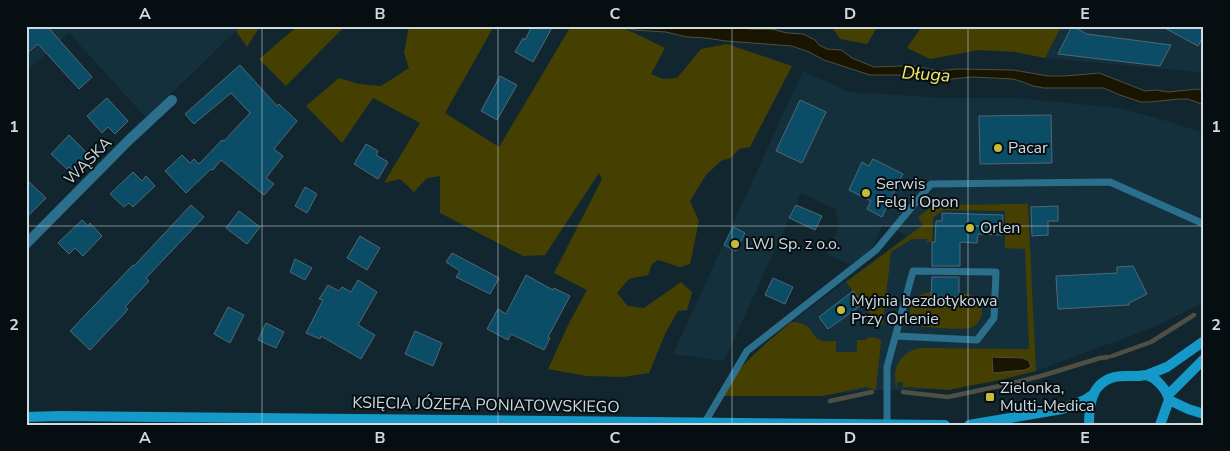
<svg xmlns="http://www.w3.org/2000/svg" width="1230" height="451" font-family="'Nunito Sans',sans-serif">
  <rect width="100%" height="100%" fill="#12262f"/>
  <path fill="#14303d" d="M26 26H241L146 118 69 33 26 72Z
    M1063 26H1204V64L1199 72 1045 58Z
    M803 71 849 92 944 98H1017L1120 108 1170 122 1204 133V302L1157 326 1036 371 963 386 915 390H872L809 396 794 320 907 236 883 224 871 250 850 265 826 253 839 227 835 209 801 193 724 361 673 354Z"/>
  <path fill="#454001" d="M241 26H260L247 47 236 31Z
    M298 26H345L286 86 259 59Z
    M409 26H494L445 113 499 147 571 26H620L665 48 651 74 663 79 677 78 701 49 727 44 792 66 750 147 739 149 731 158 721 161 706 175 690 201 699 221 690 264 680 267 658 260 652 264 648 275 629 279 617 293 628 306 644 308 681 282 692 292 687 310 678 311 666 332 649 373 623 377 587 376 548 369 570 321 587 290 554 273 602 179 599 173 545 255 523 256 440 213V176L427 178 414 192 400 179 384 183 420 123 373 98 342 143 306 106 339 78 359 84 381 86 409 68 404 53Z
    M831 26H878L867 44 840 39Z
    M922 26H1062L1045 58 1015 52 979 50 930 59 907 48Z
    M1028 204 1036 371 1000 380 948 390 907 387 903 388V382H897V389C890 368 902 349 923 348L1029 349 1025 249 1005 248V211L943 210 933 218 932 242H927V239H912L891 252 883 323 882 325 870 323V314L846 282 923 225 918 217 934 205Z
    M930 292C946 293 982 287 982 311 982 318 978 324 972 327 964 331 933 327 922 327 901 317 910 295 930 292Z
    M791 322C816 322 809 338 823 341 827 342 832 341 836 341V352H857V340H865L869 337 880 339 881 342 876 390 866 387 823 396H722C732 370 770 340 791 322Z"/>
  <path fill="#191500" stroke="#4f5043" d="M620 26H729L752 29H771L787 33 803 34 815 40 819 45 827 49 841 50 852 58 874 67 901 66H916L938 71 957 69 1013 70 1048 76H1065L1099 73 1145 91 1156 90 1168 92 1198 89 1204 91V105L1188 99H1179L1149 102H1141L1120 95 1104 88H1044L1033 86 1023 82 1013 79 973 77 940 80 913 75H870L824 60 809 52 792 46 726 41 706 38 687 37 666 32 634 30Z
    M992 357 1023 358 1029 361 1031 367 1025 370 993 373Z"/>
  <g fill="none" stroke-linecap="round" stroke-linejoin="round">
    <path stroke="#4f5043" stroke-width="4.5" d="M1112 356 1151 342 1194 315
      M903 392 948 397 1009 384 1041 376 1100 358 1108 357
      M830 401 872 392"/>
  </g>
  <path fill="#0b4c66" stroke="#526873" d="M26 26H47L92 77 79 89 38 44 26 54Z
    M532 26H553L533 62 515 52 523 38 525 40Z
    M1072 26 1087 34 1171 45 1160 66 1058 54Z
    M1161 26H1204V35L1198 46Z
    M240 65 277 106 279 104 297 121 274 149 283 156 266 178 274 184 264 195 221 160 213 170 211 169 186 193 165 171 182 155 190 163 194 159 199 164 222 140 224 141 250 113 231 93 194 124 185 114Z
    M500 76 517 85 497 120 481 111Z
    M107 98 128 121 115 134 108 127 102 133 87 116Z
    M800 100 826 112 802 163 776 151Z
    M1051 115 1052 163 980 164 979 116Z
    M69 135 91 157 76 173 69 167 67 169 51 154Z
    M366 144 378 151 376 155 388 162 378 179 354 164Z
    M873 159 903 174 882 217 867 209 871 201 849 190 862 162 869 166Z
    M133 172 142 181 146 176 155 186 133 207 129 203 124 207 110 194Z
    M26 179 46 198 26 218Z
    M305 187 317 194 307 213 295 206Z
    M191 205 204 217 146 278 149 281 125 307 128 309 124 314 90 350 70 331 133 265 134 266Z
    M796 205 822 216 815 230 789 218Z
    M1058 206V221H1048V235L1032 236 1031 207Z
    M239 211 260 227 247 244 226 228Z
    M942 213 1003 215 1002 235 978 234 977 243 960 242V266H932V242H935L936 221H942Z
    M82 220 88 226 90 223 102 236 83 256 75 248 69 254 58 243Z
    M733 227 745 233 736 251 724 245Z
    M360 236 380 248 367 270 347 258Z
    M452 253 499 278 490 294 456 277 460 271 446 262Z
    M295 259 312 268 305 280 290 272Z
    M1133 266 1147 294 1129 303V305L1058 309 1056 276 1117 273V267Z
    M526 275 553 290 554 288 570 296 548 337 550 338 544 350 511 334 508 340 487 329 498 309 506 314Z
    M932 277H959V297L931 296Z
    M773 278 793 287 785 304 765 295Z
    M358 280 377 292 358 325 375 335 361 359 321 336 320 339 306 333 323 300 319 299 328 285 339 291 342 287 351 292Z
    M853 291 863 304 828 329 819 317Z
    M228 307 244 315 230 343 214 334Z
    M266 323 284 332 276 348 258 340Z
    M415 331 442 343 433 366 405 354Z"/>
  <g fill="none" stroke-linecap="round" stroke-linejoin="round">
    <path stroke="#2b6f8c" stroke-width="7" d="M705 422 747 351 876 250 931 184 1110 182 1204 224
      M887 424V367L913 271 996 272 994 318 977 340 896 336"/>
    <path stroke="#2b6f8c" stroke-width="10" d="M26 244 130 139 172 100"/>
    <path stroke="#1499c9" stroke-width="10" d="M1147 375 1167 367 1204 341
      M1168 395 1204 359
      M1169 400 1188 409 1204 414
      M26 417 60 416 945 425
      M969 425 1062 409 1085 400 1094 394
      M1089 425C1089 413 1090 396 1098 387 1109 374 1123 376 1138 376 1141 376 1143 375 1146 375 1156 377 1167 390 1169 400L1160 425"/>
  </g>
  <path fill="none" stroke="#cedae0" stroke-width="1" stroke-opacity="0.55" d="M262 26V425M498 26V425M732 26V425M968 26V425M26 226H1204"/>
  <g fill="#c6bb3c" stroke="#060e12" stroke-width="2">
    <circle cx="998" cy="148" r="5"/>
    <circle cx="866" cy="193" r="5"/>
    <circle cx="970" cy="228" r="5"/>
    <circle cx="735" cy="244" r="5"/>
    <circle cx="841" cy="310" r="5"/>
    <rect x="985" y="392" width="10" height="10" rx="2.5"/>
  </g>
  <g text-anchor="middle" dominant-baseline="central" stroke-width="4" stroke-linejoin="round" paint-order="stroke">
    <g font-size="16" fill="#cedae0" stroke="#060e12" text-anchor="start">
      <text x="1008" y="148">Pacar</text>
      <text x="876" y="184">Serwis<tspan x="876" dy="18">Felg i Opon</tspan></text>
      <text x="980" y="228">Orlen</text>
      <text x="745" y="244">LWJ Sp. z o.o.</text>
      <text x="851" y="301">Myjnia bezdotykowa<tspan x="851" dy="18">Przy Orlenie</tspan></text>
      <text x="1000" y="388">Zielonka,<tspan x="1000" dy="18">Multi-Medica</tspan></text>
    </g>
    <g font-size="16" fill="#cedae0" stroke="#060e12">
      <text transform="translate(88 161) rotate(-45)">WĄSKA</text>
      <text transform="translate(486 405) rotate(1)">KSIĘCIA JÓZEFA PONIATOWSKIEGO</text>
    </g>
    <g font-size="18" font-style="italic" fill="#f4e864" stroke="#060e12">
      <text transform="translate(926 74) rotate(4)">Długa</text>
    </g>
  </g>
  <rect width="1230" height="451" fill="none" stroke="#060e12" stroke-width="55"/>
  <rect x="28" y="28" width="1174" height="396" fill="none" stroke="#cedae0" stroke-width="2"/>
  <g font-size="16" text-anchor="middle" font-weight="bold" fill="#cedae0">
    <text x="145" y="19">A</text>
    <text x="380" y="19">B</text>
    <text x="615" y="19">C</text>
    <text x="850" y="19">D</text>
    <text x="1085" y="19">E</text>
    <text x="14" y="132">1</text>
    <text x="1216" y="132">1</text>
    <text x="14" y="330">2</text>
    <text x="1216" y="330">2</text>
    <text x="145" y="443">A</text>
    <text x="380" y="443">B</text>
    <text x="615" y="443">C</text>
    <text x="850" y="443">D</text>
    <text x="1085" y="443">E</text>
  </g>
</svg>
